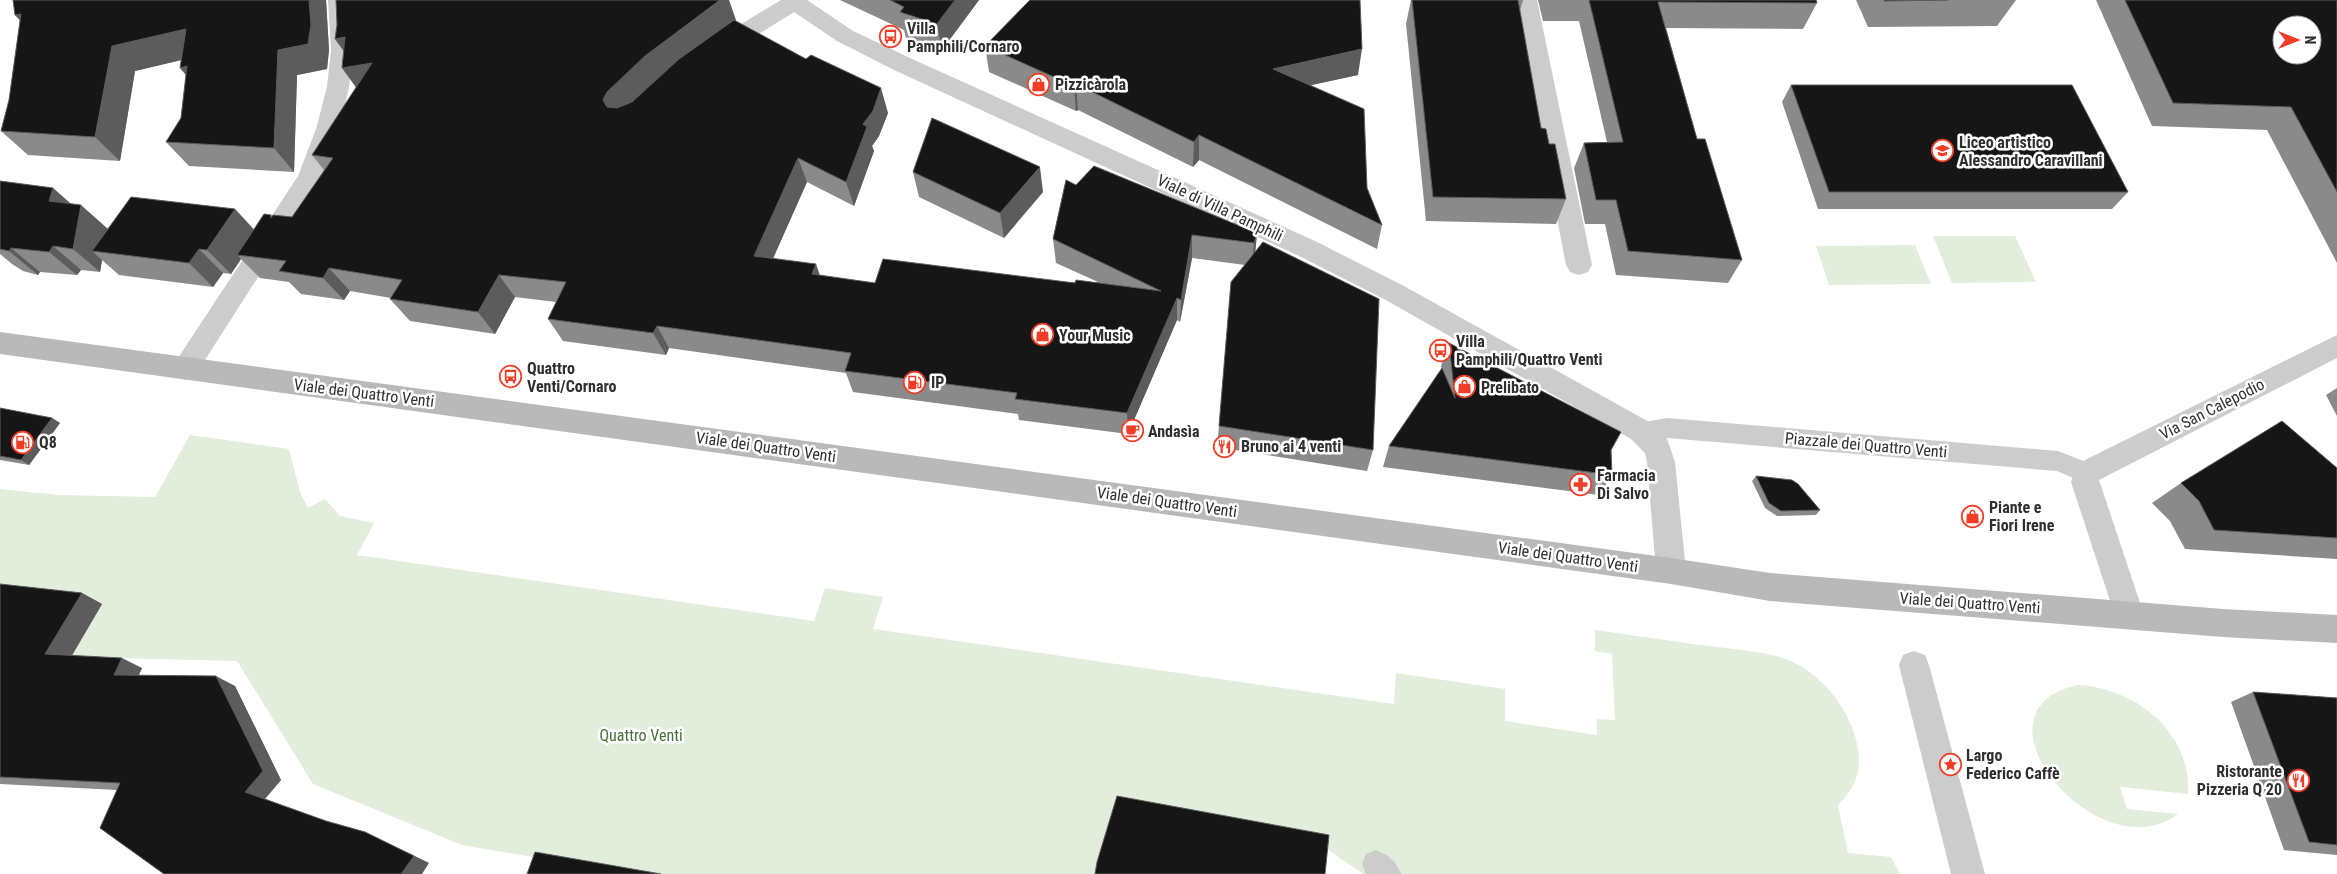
<svg xmlns="http://www.w3.org/2000/svg" width="2337" height="874" font-family="'Roboto Condensed',sans-serif">
  <rect width="100%" height="100%" fill="#fff"/>
  <path fill="#e2eddc" d="M1933 236H2015L2036 282 1952 283Z
    M1915 245 1931 284 1829 285 1816 246Z
    M190 435 289 449 300 492 308 508 325 499 340 516 374 523 357 555 814 621 825 588 883 597 873 629 1394 704 1396 673 1505 689V721L1597 735V719L1615 720 1612 654 1595 651V630C1630 635 1665 640 1700 645 1725 648 1751 650 1776 656 1812 664 1845 701 1855 736 1863 764 1859 785 1838 805L1848 853 1891 857 1900 874H1363L1324 847 1099 874H633L462 845 313 784 237 661 71 657 0 649V489L59 495 155 497Z
    M2078 685C2135 688 2192 732 2188 794L2120 787 2127 809 2178 814C2099 874 1960 710 2078 685Z"/>
  <g fill="none" stroke-linecap="round" stroke-linejoin="round">
    <path fill="#ccc" fill-rule="evenodd" d="M1667 418 2058 451 2096 466 2099 473 2096 480 2087 484 2057 471 1667 438 1641 441 1633 438 1629 431 1633 424Z
      M1376 850C1389 855 1396 861 1401 874H1366L1362 864 1366 854Z"/>
    <path fill="#ccc" fill-rule="evenodd" d="M328 0H350L353 50 349 87 340 129 321 179 194 377 185 380 176 377 172 369 176 361 298 176 316 129 327 87 331 50Z
      M781 0H807L853 31 910 58 1315 241 1402 285 1651 423 1667 439 1675 462 1686 571 1681 580 1671 584 1661 580 1656 571 1647 462 1645 453 1631 439 1384 299 1297 255 894 70 837 41 794 12 727 54 719 56 711 54 708 48 711 42Z
      M1515 0H1537L1592 265 1588 272 1579 275 1570 272 1566 265Z
      M2337 335V358L2099 480 2144 615 2140 625 2129 629 2118 625 2071 482 2077 464Z
      M1914 651 1925 655 1929 665 1985 874H1951L1899 665 1903 655Z"/>
    <path fill="#b9b9b9" fill-rule="evenodd" d="M0 332 1671 558 1770 573 2223 609 2337 615V643L2223 637 1770 601 1671 584 0 354Z"/>
  </g>
  <path fill="#8a8a8a" d="M326 0 329 50 327 69 297 75 294 172 189 166 166 142 181 118 186 75 181 60 135 71 120 161 28 155 1 131 9 100 20 20 15 15Z
    M840 0H979L942 50 906 38 904 30Z
    M1411 0H1523L1520 11 1541 128 1549 144 1566 199 1556 224 1426 221 1406 24Z
    M1538 0H1816L1817 3 1803 29 1666 28 1697 139 1742 260 1728 283 1616 275 1605 224H1585L1574 168 1584 143 1607 142 1579 21H1543Z
    M1856 0H2016L1997 26 1868 27Z
    M2096 0H2337V263L2267 130 2152 126Z
    M736 20 735 21 888 113 879 136 872 146 874 151 854 206 807 182 773 258 820 276 875 283 1098 282 1056 263 1053 239 1076 185 1257 233 1255 252 1373 450 1367 471 1217 447 1219 426 1245 265 1192 258 1180 322 1177 320 1128 434 1019 420 1018 414 853 392 846 373 669 348 666 355 563 341 548 319 556 302 515 297 495 334 410 321 390 299 391 298 350 291 344 300 301 294 289 282 260 278 241 259 231 274 223 273 213 287 119 275 102 260 100 272 81 270 77 275 40 272 38 275 23 271 12 264 0 254V181L53 188 71 204 108 229 235 209 254 230 271 215 272 216 292 217 324 170 312 155 356 88 343 50 335 39 337 25Z
    M985 46 1358 75 1311 85 1367 188 1382 225 1377 249 1199 160 1193 167 1078 110 1076 111 989 72Z
    M1791 85 2128 192 2112 209H1818L1782 102Z
    M913 172 1043 192 1004 238 919 197Z
    M1449 343 1611 450 1612 475 1599 495 1383 467 1389 446 1442 369 1441 366Z
    M2337 388V416L2326 395Z
    M0 408 52 418 60 423 29 465 0 460Z
    M2337 468V559L2185 549 2170 521 2152 503 2181 483Z
    M1756 476 1820 510 1816 515 1777 516 1765 508 1752 481Z
    M0 584 82 593 102 604 72 655 142 668 139 675 235 686 281 780 265 799 326 821 365 832 429 863 117 790 0 784Z
    M2253 692 2337 698V855L2284 850 2231 702Z"/>
  <path fill="#5c5c5c" d="M309 0H326L329 50 327 69 297 75 294 172 274 148 278 50Z
    M720 0H729L736 20 657 81 615 125 603 100 607 92 645 56Z
    M955 0H979L942 50 937 24Z
    M21 14 40 41 15 15Z
    M186 29 207 54 135 71 120 161 95 137 112 46Z
    M345 37 353 64 335 39Z
    M1362 49 1358 75 1270 94 1273 69Z
    M372 63 360 93 342 68Z
    M187 66 201 93 180 68Z
    M1076 84 1078 110 1076 111 1074 86Z
    M881 88 888 113 879 136 872 146 874 151 854 206 846 182 863 124Z
    M1199 135V160L1193 167 1194 142Z
    M798 158 807 182 764 279 754 256Z
    M1040 167 1043 192 1004 238 1000 213Z
    M53 188 80 212 81 205 108 229 92 251 102 260 100 272 73 249 49 201Z
    M235 209 258 234 237 255 241 259 231 274 207 250Z
    M1257 233 1255 256 1252 266 1254 243Z
    M1192 235V258L1180 322 1181 300Z
    M53 246 81 270 77 275 49 252Z
    M11 248 40 272 38 275 9 251Z
    M199 249 223 273 213 287 189 263Z
    M816 264 824 287 812 274Z
    M329 268 350 291 344 300 323 278Z
    M499 275 515 297 495 334 478 312Z
    M1177 298V320L1128 434 1127 413Z
    M657 326 669 348 666 355 653 333Z
    M52 418 60 423 29 465 21 460Z
    M82 593 102 604 67 664 45 654Z
    M122 658 142 668 134 685 114 675Z
    M216 676 235 686 281 780 264 800 245 792Z
    M365 832 381 840 429 863 422 874H401Z"/>
  <path fill="#161616" stroke="#5c5c5c" fill-rule="evenodd" d="M13 0H309L311 25 308 44 278 50 274 148 166 142 181 118 187 66 180 68 186 29 112 46 95 137 1 131 9 100 21 14 15 15Z
    M336 0H720L645 56 607 92 603 100 607 107 617 108 632 102 679 59 734 20 806 59 811 55 881 88 873 111 863 124 867 127 846 182 798 158 754 256 816 264 812 274 875 283 883 259 1075 283 1076 280 1161 291 1053 239 1066 180 1076 185 1094 166 1257 233 1254 243 1192 235 1181 300 1177 298 1127 413 1015 399 1017 393 845 371 851 353 657 326 653 333 548 319 566 282 499 275 478 312 390 299 402 280 329 268 323 278 279 271 286 261 237 255 264 214 271 215V218L273 215 292 217 333 158 312 155 372 63 342 68 345 37 335 39 337 25Z
    M890 0H955L937 24 900 12 904 7Z
    M1030 0H1360L1362 49 1273 69 1364 109 1367 188 1382 225 1199 135 1194 142 1076 84 1074 86 985 46Z
    M1412 0H1518L1541 128 1546 129 1549 144H1555L1566 199 1433 197Z
    M1589 0H1816L1817 3 1658 2 1697 139H1705L1742 260 1628 251 1616 200H1596L1584 143 1623 142Z
    M1884 0H1948L1884 1Z
    M2125 0H2337V192L2291 107 2173 103ZM2282 25H2312V55H2282Z
    M1791 85H2072L2128 192H1829Z
    M932 118 1040 167 1000 213 913 172Z
    M0 181 53 188 49 201 81 205 73 249 53 246 49 252 11 248 9 251 0 249Z
    M131 197 235 209 207 250 199 249 189 263 92 251Z
    M1263 242 1379 299 1373 450 1219 426 1231 282Z
    M1449 343 1621 432 1611 450 1612 475 1389 446 1442 368 1455 398Z
    M0 408 52 418 21 460 0 456Z
    M2282 421 2337 468V538L2214 530 2199 501 2181 483Z
    M1756 476 1792 480 1798 484 1820 510 1781 511 1769 503Z
    M0 584 82 593 45 654 122 658 114 675 216 676 263 771 245 792 326 821 365 832 414 856 401 874H164L100 828 120 783 0 777Z
    M2253 692 2337 698V845L2309 842Z
    M1117 796 1329 835 1325 874H1095L1097 862Z
    M535 852 661 874H527Z"/>
  <defs>
    <symbol id="bus-ring" viewBox="-11 -11 22 22"><circle r="9.5" fill="#fff" stroke="#f13d26" stroke-width="1.5"/><path d="M-5-6H5V4H4V6H2V4H-2V6H-4V4H-5ZM-3.5-4V0h7V-4ZM-3.5 1.2v1.5H-2V1.2ZM2 1.2v1.5H3.5V1.2Z" fill="#f13d26"/></symbol>
    <symbol id="shop-ring" viewBox="-11 -11 22 22"><circle r="9.5" fill="#fff" stroke="#f13d26" stroke-width="1.5"/><path d="M-5-2.5h2.3a2.7 3.5 0 0 1 5.4 0H5L5.5 6h-11ZM-1.5-2.5h3a1.5 2.3 0 0 0-3 0Z" fill="#f13d26"/></symbol>
    <symbol id="school-ring" viewBox="-11 -11 22 22"><circle r="9.5" fill="#fff" stroke="#f13d26" stroke-width="1.5"/><path d="M0-5L7-2L0 1L-7-2ZM-4 1L0 2.5L4 1V4Q0 6-4 4Z" fill="#f13d26"/></symbol>
    <symbol id="fuel-ring" viewBox="-11 -11 22 22"><circle r="9.5" fill="#fff" stroke="#f13d26" stroke-width="1.5"/><path d="M-5.5-6h7V0h2V4h1.3V-2.5L3-4.5l.8-.8L6-3V5H2.5V1h-1V6h-7ZM-4.2-4.7v3.2H.2V-4.7Z" fill="#f13d26"/></symbol>
    <symbol id="cafe-ring" viewBox="-11 -11 22 22"><circle r="9.5" fill="#fff" stroke="#f13d26" stroke-width="1.5"/><path d="M-5.5-4.5H6V0H3Q3 3.5 0 3.5H-2.5Q-5.5 3.5-5.5 0ZM3-3.2v2h1.7v-2ZM-6 4.5H4V6H-6Z" fill="#f13d26"/></symbol>
    <symbol id="restaurant-ring" viewBox="-11 -11 22 22"><circle r="9.5" fill="#fff" stroke="#f13d26" stroke-width="1.5"/><path d="M-5-6h1v4h1v-4h1v4h1v-4h1v5L-1.5 .5V6h-2V.5L-5-1ZM5-6V6H3V1.5H1.5Q1.5-4 5-6Z" fill="#f13d26"/></symbol>
    <symbol id="pharmacy-ring" viewBox="-11 -11 22 22"><circle r="9.5" fill="#fff" stroke="#f13d26" stroke-width="1.5"/><path d="M-2-6h4v4h4v4h-4v4h-4v-4h-4v-4h4Z" fill="#f13d26"/></symbol>
    <symbol id="sight-ring" viewBox="-11 -11 22 22"><circle r="9.5" fill="#fff" stroke="#f13d26" stroke-width="1.5"/><path d="M0-6L1.8-2.2L6-1.7L2.9 1.2L3.7 5.4L0 3.3L-3.7 5.4L-2.9 1.2L-6-1.7L-1.8-2.2Z" fill="#f13d26"/></symbol>
  </defs>
  <g fill-rule="evenodd">
    <use href="#bus-ring" x="878" y="24" width="25" height="25"/>
    <use href="#shop-ring" x="1026" y="72" width="25" height="25"/>
    <use href="#school-ring" x="1930" y="138" width="25" height="25"/>
    <use href="#shop-ring" x="1030" y="322" width="25" height="25"/>
    <use href="#bus-ring" x="1428" y="338" width="25" height="25"/>
    <use href="#bus-ring" x="498" y="364" width="25" height="25"/>
    <use href="#fuel-ring" x="902" y="370" width="25" height="25"/>
    <use href="#shop-ring" x="1452" y="374" width="25" height="25"/>
    <use href="#cafe-ring" x="1120" y="418" width="25" height="25"/>
    <use href="#fuel-ring" x="10" y="430" width="25" height="25"/>
    <use href="#restaurant-ring" x="1212" y="434" width="25" height="25"/>
    <use href="#pharmacy-ring" x="1568" y="472" width="25" height="25"/>
    <use href="#shop-ring" x="1960" y="504" width="25" height="25"/>
    <use href="#sight-ring" x="1938" y="752" width="25" height="25"/>
    <use href="#restaurant-ring" x="2286" y="768" width="25" height="25"/>
  </g>
  <g text-anchor="middle" dominant-baseline="central" stroke-width="5" stroke-linejoin="round" paint-order="stroke">
    <g font-size="16" font-weight="bold" fill="#2f2f2f" stroke="#fff" text-anchor="start">
      <text x="907" y="28">Villa<tspan x="907" dy="18">Pamphili/Cornaro</tspan></text>
      <text x="1055" y="84">Pizzicàrola</text>
      <text x="1959" y="142">Liceo artistico<tspan x="1959" dy="18">Alessandro Caravillani</tspan></text>
      <text x="1059" y="335">Your Music</text>
      <text x="1456" y="341">Villa<tspan x="1456" dy="18">Pamphili/Quattro Venti</tspan></text>
      <text x="527" y="368">Quattro<tspan x="527" dy="18">Venti/Cornaro</tspan></text>
      <text x="931" y="382">IP</text>
      <text x="1481" y="387">Prelibato</text>
      <text x="1148" y="431">Andasìa</text>
      <text x="39" y="442">Q8</text>
      <text x="1241" y="446">Bruno ai 4 venti</text>
      <text x="1597" y="475">Farmacia<tspan x="1597" dy="18">Di Salvo</tspan></text>
      <text x="1989" y="507">Piante e<tspan x="1989" dy="18">Fiori Irene</tspan></text>
      <text x="1966" y="755">Largo<tspan x="1966" dy="18">Federico Caffè</tspan></text>
      <text x="2282" y="771" text-anchor="end">Ristorante<tspan x="2282" dy="18">Pizzeria Q 20</tspan></text>
    </g>
    <g font-size="16" fill="#2f2f2f" stroke="#fff">
      <text transform="translate(1220 208) rotate(25)">Viale di Villa Pamphili</text>
      <text transform="translate(364 393) rotate(7)">Viale dei Quattro Venti</text>
      <text transform="translate(2212 409) rotate(-27)">Via San Calepodio</text>
      <text transform="translate(1866 445) rotate(5)">Piazzale dei Quattro Venti</text>
      <text transform="translate(766 447) rotate(8)">Viale dei Quattro Venti</text>
      <text transform="translate(1167 502) rotate(8)">Viale dei Quattro Venti</text>
      <text transform="translate(1568 557) rotate(8)">Viale dei Quattro Venti</text>
      <text transform="translate(1970 603) rotate(4)">Viale dei Quattro Venti</text>
    </g>
    <g font-size="16" fill="#486e39" stroke="#fff">
      <text x="641" y="735">Quattro Venti</text>
    </g>
  </g>
  <g transform="translate(2297 40) rotate(90)"><circle r="24" fill="#ffffff" stroke="#acacac"/>
  <path d="M0-4L9 19L0 12L-9 19Z" fill="#f13d26"/>
  <text y="-8" font-size="14" font-weight="bold" text-anchor="middle" fill="#2f2f2f">N</text>
  </g>
</svg>
